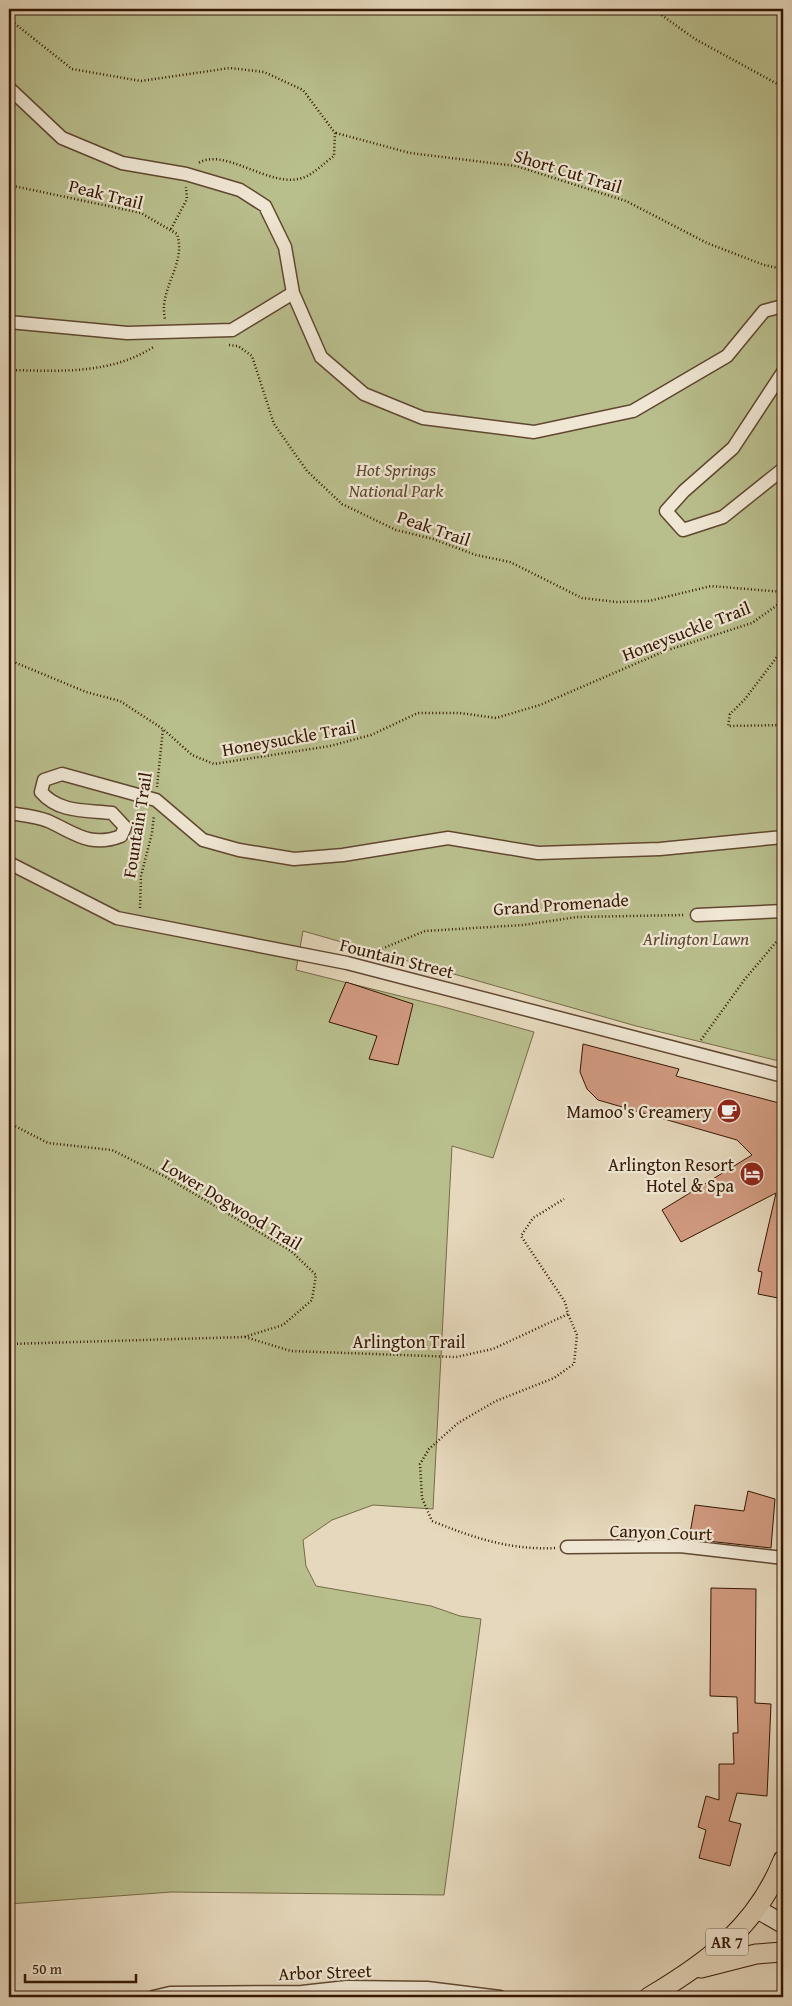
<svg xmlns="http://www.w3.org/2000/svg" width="792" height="2006" font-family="'Gentium Book Plus',serif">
  <rect width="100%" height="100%" fill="#e6d8bc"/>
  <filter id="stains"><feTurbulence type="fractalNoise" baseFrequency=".004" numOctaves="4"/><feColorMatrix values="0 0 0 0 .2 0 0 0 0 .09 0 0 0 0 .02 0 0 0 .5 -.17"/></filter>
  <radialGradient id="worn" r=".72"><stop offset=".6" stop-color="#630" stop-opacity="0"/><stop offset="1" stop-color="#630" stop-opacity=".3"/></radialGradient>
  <path fill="#b9be8d" stroke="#776a48" d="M9 9H783V1062L636 1026 303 931 296 970 444 1007 534 1032 493 1158 452 1146 433 1509 373 1505 332 1520 303 1540 306 1566 316 1586 431 1606 460 1616 481 1619 444 1895 171 1892 9 1904Z"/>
  <path fill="#d19a80" stroke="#351702" d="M346 982 413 1004 398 1065 369 1059 377 1036 329 1022Z
    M583 1044 679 1069 676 1076 783 1104V1299L758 1294 762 1272 758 1271 776 1193 681 1242 662 1210 752 1155 737 1140 598 1100 587 1089 580 1072Z
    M748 1491 775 1499 771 1548 689 1539 695 1505 744 1511Z
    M711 1588 756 1589 755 1703 771 1704 767 1796 737 1793 729 1821 741 1824 730 1866 699 1858 706 1830 698 1827 706 1796 719 1800V1764H734L733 1733H738L737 1697 710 1696Z"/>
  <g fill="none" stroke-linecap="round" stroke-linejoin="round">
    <defs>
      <path id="street" d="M9 88 62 138 122 163 186 174 240 190 265 206 285 247 293 293 321 357 364 394 423 418 534 432 633 411 727 356 764 311 779 307 783 309
        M9 322 127 333 232 330 293 293
        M783 372 733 448 684 491 666 511 683 530 723 517 783 469
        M9 813C21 815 36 816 48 821 75 833 90 848 121 836L125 827 112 813C86 810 59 813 41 792L44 780 62 774 156 800 203 840 239 850 294 859 343 855 448 838 538 853 660 849 783 837
        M9 863 117 918 347 963 783 1076
        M697 915 783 911
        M567 1547 680 1546 783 1558
        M153 1997 170 1993 302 1992 347 1987 427 1988 500 1997"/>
      <path id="secondary" d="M757 1909 783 1924"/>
      <path id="primary" d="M701 1968 756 1954 783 1952
        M649 1997C708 1962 757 1926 783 1860"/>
    </defs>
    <use href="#street" stroke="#614730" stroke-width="15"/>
    <use href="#secondary" stroke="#351702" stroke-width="20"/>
    <use href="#primary" stroke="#351702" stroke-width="21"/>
    <path stroke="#351702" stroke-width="2.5" stroke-dasharray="1 2.5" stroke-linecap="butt" d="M653 9 695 39 783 87
      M9 19 72 69 141 81 230 68 264 72 303 90 335 133 334 156C325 162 313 175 302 178 270 189 223 145 197 164
      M336 133 410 153 516 166 626 201 707 243 764 265 783 269
      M9 185 141 213 177 234C187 264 158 289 165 319
      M171 229 187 199 186 187
      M229 345 238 346 252 356 274 424 307 471 342 504 396 530 433 539 476 555 510 562 582 598 617 602 649 601 711 586 783 592
      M9 370C59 371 111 375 155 346
      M783 649 745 699 730 714 728 726 783 725
      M9 660 86 692 120 701 163 729 192 755 214 764 330 746 371 735 418 713H460L496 718 540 705 665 651 752 623 783 601
      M157 787 163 729
      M140 908 141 876 152 833 154 815
      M369 954 425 931 523 925 577 917 684 915
      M701 1040 745 979 783 934
      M9 1123 48 1143 112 1150 166 1177 291 1251 316 1275 312 1300 283 1325 244 1337 9 1344
      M245 1337 291 1351 456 1357 493 1349 568 1314 565 1302 521 1236 533 1218 564 1199
      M555 1548C509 1550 474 1538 432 1521L422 1498 420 1464 429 1449 458 1423 496 1401 554 1378 574 1364 577 1335 568 1314"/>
    <use href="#street" stroke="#efe6d3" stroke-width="12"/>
    <use href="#secondary" stroke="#efe6d3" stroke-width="18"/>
    <use href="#primary" stroke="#e6d8bc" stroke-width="19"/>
  </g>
  <defs>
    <symbol id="cafe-disc" viewBox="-11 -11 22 22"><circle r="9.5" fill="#8f2418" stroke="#efe6d3"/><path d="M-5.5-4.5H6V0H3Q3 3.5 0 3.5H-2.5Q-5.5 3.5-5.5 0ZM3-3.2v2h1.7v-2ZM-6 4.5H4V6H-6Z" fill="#fff"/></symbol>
    <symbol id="hotel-disc" viewBox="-11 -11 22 22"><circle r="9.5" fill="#8f2418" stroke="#efe6d3"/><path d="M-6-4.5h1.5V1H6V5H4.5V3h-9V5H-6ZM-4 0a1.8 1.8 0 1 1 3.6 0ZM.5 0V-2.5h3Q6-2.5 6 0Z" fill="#fff"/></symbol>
  </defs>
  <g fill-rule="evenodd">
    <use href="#cafe-disc" x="715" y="1097" width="28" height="28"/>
    <use href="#hotel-disc" x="738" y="1160" width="28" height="28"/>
  </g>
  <g text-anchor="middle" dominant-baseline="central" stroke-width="4.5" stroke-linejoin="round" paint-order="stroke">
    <rect fill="#efe6d3" stroke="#6d5541" stroke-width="1" x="706" y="1928.5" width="42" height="27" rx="4"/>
    <g font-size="16" font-weight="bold" fill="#351702">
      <text x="727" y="1942">AR 7</text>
    </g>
    <g font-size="18" fill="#351702" stroke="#efe6d3">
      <text transform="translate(568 171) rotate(17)">Short Cut Trail</text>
      <text transform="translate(106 194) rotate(14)">Peak Trail</text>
      <text transform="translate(434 528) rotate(19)">Peak Trail</text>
      <text transform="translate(686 631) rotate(-21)">Honeysuckle Trail</text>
      <text transform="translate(289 738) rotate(-10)">Honeysuckle Trail</text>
      <text transform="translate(137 825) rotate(-81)">Fountain Trail</text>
      <text transform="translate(561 904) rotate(-4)">Grand Promenade</text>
      <text transform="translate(397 958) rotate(14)">Fountain Street</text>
      <text transform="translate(232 1204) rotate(31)">Lower Dogwood Trail</text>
      <text x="409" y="1341">Arlington Trail</text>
      <text transform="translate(661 1532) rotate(2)">Canyon Court</text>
      <text transform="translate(325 1972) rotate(-2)">Arbor Street</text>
    </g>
    <g font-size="18" font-style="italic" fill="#5d492c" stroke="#efe6d3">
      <text x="396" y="469">Hot Springs<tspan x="396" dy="21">National Park</tspan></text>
      <text x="696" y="938">Arlington Lawn</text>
    </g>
    <g font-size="18" fill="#351702" stroke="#efe6d3" text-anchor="end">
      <text x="712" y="1111">Mamoo's Creamery</text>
      <text x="734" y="1164">Arlington Resort<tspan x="734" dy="21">Hotel &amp; Spa</tspan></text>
    </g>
  </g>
  <rect width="792" height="2006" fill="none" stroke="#e6d8bc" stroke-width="30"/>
  <rect x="10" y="10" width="772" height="1986" fill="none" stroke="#351702" stroke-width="2.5"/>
  <rect x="15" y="15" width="762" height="1976" fill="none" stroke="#351702"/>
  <path d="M25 1974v8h111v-8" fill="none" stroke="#351702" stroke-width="2.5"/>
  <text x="32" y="1974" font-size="15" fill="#351702" stroke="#efe6d3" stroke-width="4" paint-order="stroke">50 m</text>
  <rect width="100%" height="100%" filter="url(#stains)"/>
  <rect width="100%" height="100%" fill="url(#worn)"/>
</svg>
